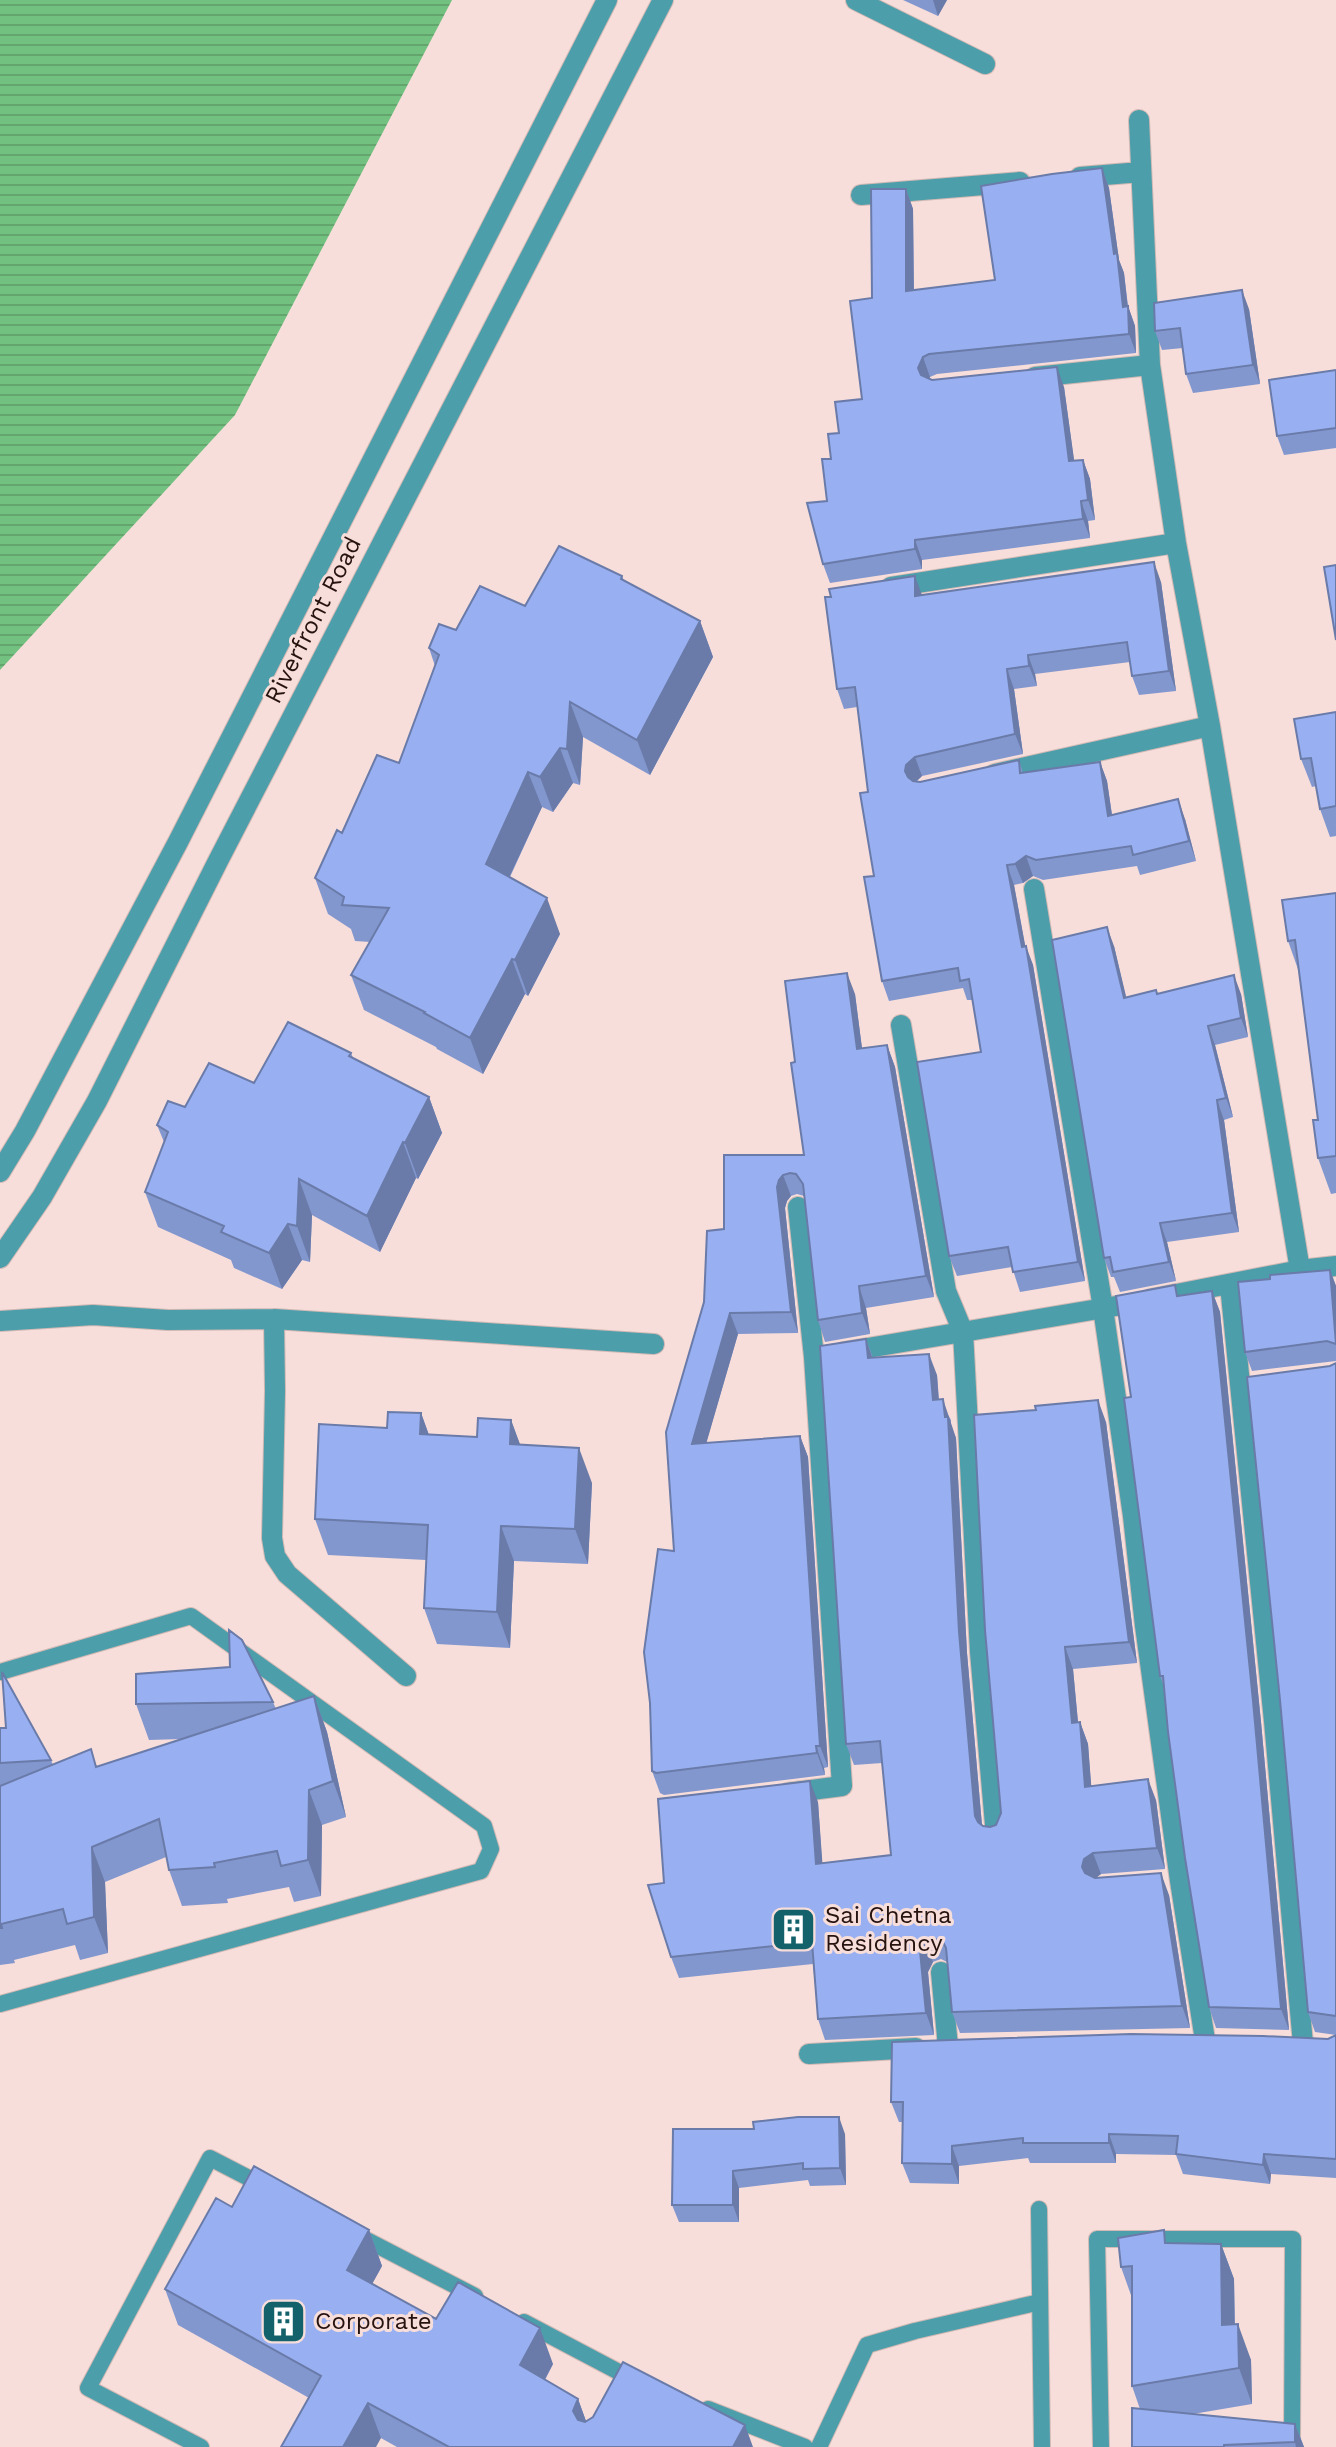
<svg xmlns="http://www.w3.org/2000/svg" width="1336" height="2447" font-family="'Work Sans',sans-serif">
  <defs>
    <pattern id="water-rules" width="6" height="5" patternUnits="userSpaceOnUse" patternTransform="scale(2)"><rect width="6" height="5" fill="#73c180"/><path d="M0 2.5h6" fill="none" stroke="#63a56d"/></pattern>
  </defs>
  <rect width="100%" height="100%" fill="#f7deda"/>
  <path fill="url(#water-rules)" d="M0 0H452L235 415 0 670Z"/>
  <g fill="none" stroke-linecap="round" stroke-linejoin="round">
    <defs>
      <path id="service" d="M0 1672 191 1616 484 1826 491 1849 481 1871 0 2004
        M1039 2209 1042 2447
        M357 2235 475 2296
        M524 2322 634 2380
        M708 2409 805 2447
        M201 2447 88 2388 210 2158 266 2187
        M819 2447 867 2345 915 2331 1040 2302
        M1101 2447 1097 2239H1293L1292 2447"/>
      <path id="minor" d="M856 0 985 64
        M1139 120 1150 365 1176 543 1210 726 1300 1270
        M1080 177 1141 172
        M861 195 1020 182
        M1035 377 1150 365
        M891 587 1176 543
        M995 774 1210 726
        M1034 889 1103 1308 1133 1516 1145 1626 1180 1881 1205 2040
        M901 1025 946 1291 963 1332 980 1652 996 1836
        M1230 1285 1274 1721 1303 2044
        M1151 1299 1300 1270 1336 1266
        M274 1319 275 1391 272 1538 275 1556 287 1574 406 1676
        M0 1321 93 1315 168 1320 274 1319 654 1344
        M844 1352 1116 1306
        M788 1793 842 1786 814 1357 798 1207
        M941 1972 948 2047
        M809 2054 916 2048"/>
      <path id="tertiary" d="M0 1172 25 1131 178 842 607 0
        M0 1258 42 1197 97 1101 218 861 663 0"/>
    </defs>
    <use href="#service" stroke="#d1b9b5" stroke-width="18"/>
    <use href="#minor" stroke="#d1b9b5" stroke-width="22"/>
    <use href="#tertiary" stroke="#d1b9b5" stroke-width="22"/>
    <use href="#service" stroke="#4b9eaa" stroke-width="16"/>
    <use href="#minor" stroke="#4b9eaa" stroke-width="20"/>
    <use href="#tertiary" stroke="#4b9eaa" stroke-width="20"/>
  </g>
  <path fill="#8397cf" d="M903 0H947L938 16Z
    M1102 168 1109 188 1119 260 1124 273 1128 306 1135 326 1136 353 937 374 930 377 929 379 932 380 1064 387 1074 461 1083 460 1090 479 1095 520 1088 521 1090 538 922 560V569L830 583 823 564 831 459 862 399 872 298 906 189 913 209 914 290 995 280Z
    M1249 309 1260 384 1193 393 1186 374 1183 348 1162 350 1155 331Z
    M1336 370V448L1284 455 1277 436Z
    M622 576 624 581 700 621 713 657 650 775 583 737 580 785 573 783 553 812 542 807 510 877 560 934 528 996 525 994 483 1074 437 1049 436 1047 364 1010 351 975 370 942 355 941 351 929 328 914 315 878 342 833 399 763 435 666 429 648 456 630 525 606Z
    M1161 582 1176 691 1139 695 1132 676 1130 662 1035 674 1037 686 1014 689 1023 754 922 776 916 782H920L1019 760 1023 773 1100 762 1107 781 1112 815 1185 819 1196 861 1140 875 1137 866 1043 880 1033 876 1023 883 1014 885 1025 946 1033 965 1085 1281 1020 1292 1012 1267 957 1276 949 1256 981 1052 972 1000H967L963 988 889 1001 882 981 868 792 857 707 844 709 837 689 922 595Z
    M1336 712V836L1330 837 1320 809 1316 786 1312 787 1301 759Z
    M1336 893V1193L1331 1194 1318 1158V1120L1299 972 1288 941Z
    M1114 946 1126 998 1157 994H1241L1248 1037 1215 1045 1233 1117 1224 1120 1239 1232 1167 1242 1176 1281 1120 1292 1114 1277H1111L1104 1258Z
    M855 994 862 1049 887 1045 895 1067 934 1297 866 1308 870 1334 825 1342 818 1320 804 1196 797 1194 791 1196 787 1201 785 1208 798 1333 738 1334 706 1443 800 1436 808 1457 828 1767 824 1768 825 1775 664 1795 660 1793 652 1771 674 1551 704 1302 724 1229 804 1155 795 1062Z
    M351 1053 353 1058 429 1097 442 1133 418 1179 416 1178 380 1252 312 1215 310 1262 302 1260 282 1289 234 1268 231 1260 158 1227 145 1192 164 1142 157 1125 185 1107 254 1083Z
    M1330 1270 1336 1286V1361L1252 1371 1245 1352 1270 1279Z
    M1212 1291 1220 1312 1261 1722 1289 2030 1216 2028 1209 2007 1164 1687 1160 1676 1131 1397 1179 1296Z
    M866 1339 873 1358 937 1375 939 1399 951 1420V1427L956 1438 967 1653 982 1825 983 1826 990 1827 996 1825 1001 1813 1106 1422 1137 1663 1073 1669 1078 1722H1080L1088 1744 1091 1786 1156 1800 1165 1869 1101 1874 1095 1878 1169 1895 1190 2028 960 2033 952 2012 947 1962 941 1959 933 1962 928 1972 934 2035 825 2040 818 2019 813 1964 679 1978 671 1957 664 1883 818 1802 822 1863 891 1855 882 1763 854 1765 846 1744Z
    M1336 1363V2035L1315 2032 1308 2012 1330 1366Z
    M421 1413 429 1435 477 1437 511 1420 520 1445 592 1483 588 1564 514 1561 510 1648 437 1644 424 1608 426 1560 328 1555 315 1519 387 1428Z
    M314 1696 327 1732 346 1817 322 1825 321 1896 294 1902 289 1887 227 1899 228 1903 182 1906 169 1870 166 1857 105 1882 108 1953 80 1960 75 1945 14 1960 15 1963 0 1965V1728L51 1760 53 1765 97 1767 182 1739 149 1740 136 1704 273 1702 276 1709Z
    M1336 2035V2178L1271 2174 1270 2184 1183 2174 1176 2155 1116 2154V2163H1030L1028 2158 959 2166V2184L910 2183 902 2163 903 2122H899L891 2102 1328 2039Z
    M673 2129 845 2134 846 2185 810 2186 808 2180 739 2188V2222H679L672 2205Z
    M232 2207 369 2230 382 2266 372 2284 436 2319 553 2364 545 2380 578 2399 586 2421 753 2447H397L178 2325 165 2289Z
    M1169 2243 1221 2244 1234 2279 1235 2324 1251 2360 1252 2404 1193 2414 1295 2424 1304 2447H1132L1140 2409 1132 2386V2298L1121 2267Z"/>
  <path fill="#6a7ba9" d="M933 0H947L938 16Z
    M1102 168 1109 188 1119 260 1124 273 1128 309V306L1135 326 1136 353 1129 334 1123 307 1114 254Z
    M906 189 913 209 914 311 906 291Z
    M1242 290 1249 309 1260 384 1253 365Z
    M923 357 930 377 925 388 918 368Z
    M1057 367 1064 387 1077 481 1069 461Z
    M1083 460 1090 479 1095 520 1088 500Z
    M1081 501 1088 521 1090 538 1083 519Z
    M915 540 922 560V569L915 549Z
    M1154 562 1161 582 1176 691 1169 671Z
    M915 576 922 595 915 596Z
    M700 621 713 657 650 775 637 740Z
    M1028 655 1035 674 1037 686 1029 666Z
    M1007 669 1014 689 1023 754 1015 734Z
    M570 702 583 737 580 785 567 749Z
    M560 748 573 783 553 812 540 777Z
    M915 757 922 776 913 784 912 791 905 771 906 765Z
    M1100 762 1107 781 1115 836 1108 816Z
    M528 772 542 807 499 899 486 864Z
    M1178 799 1185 819 1196 861 1189 841Z
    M1026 856 1033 876 1023 883 1015 864Z
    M1007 865 1014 885 1029 966 1022 947Z
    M547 898 560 934 528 996 515 960Z
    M1107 927 1114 946 1131 1017 1124 998Z
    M1026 946 1033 965 1085 1281 1078 1262Z
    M512 959 525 994 483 1074 470 1038Z
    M847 973 855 994 865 1071 857 1049Z
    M1234 975 1241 994 1248 1037 1241 1018Z
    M1208 1026 1215 1045 1233 1117 1226 1098Z
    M887 1045 895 1067 934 1297 926 1276Z
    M429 1097 442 1133 418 1179 405 1143Z
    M1217 1100 1224 1120 1239 1232 1232 1213Z
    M403 1142 416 1178 380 1252 367 1216Z
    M783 1175 791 1196 787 1201 785 1208 798 1333 791 1312 777 1187 779 1180Z
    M299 1179 312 1215 310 1262 297 1226Z
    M1160 1223 1167 1242 1176 1281 1169 1262Z
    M288 1224 302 1260 282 1289 269 1253Z
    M1330 1270 1336 1286V1336Z
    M859 1286 866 1308 870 1334 862 1313Z
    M1212 1291 1220 1312 1261 1722 1289 2030 1281 2009Z
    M730 1313 738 1334 700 1465 692 1444Z
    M866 1339 873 1360 868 1358Z
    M929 1354 937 1375 940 1421 933 1400Z
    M943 1399 956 1438 967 1653 983 1837 975 1816 959 1632Z
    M1098 1400 1106 1422 1137 1663 1129 1642Z
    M421 1413 434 1449 420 1434Z
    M511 1420 524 1455 510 1444Z
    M800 1436 808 1457 828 1767 820 1746Z
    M579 1448 592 1483 588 1564 575 1529Z
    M501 1526 514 1561 510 1648 497 1612Z
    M1065 1647 1073 1669 1080 1744 1072 1723Z
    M314 1696 327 1732 346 1817 333 1781Z
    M1080 1722 1088 1744 1093 1808 1085 1787Z
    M816 1746 824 1768 825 1775 817 1753Z
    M1148 1779 1156 1800 1165 1869 1157 1848Z
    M810 1781 818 1802 824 1885 816 1864Z
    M309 1790 322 1825 321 1896 308 1860Z
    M92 1847 105 1882 108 1953 94 1917Z
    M1093 1853 1101 1874 1092 1881 1090 1889 1082 1867 1084 1859Z
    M1161 1873 1169 1895 1190 2028 1182 2006Z
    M925 1940 933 1962 928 1972 934 2035 926 2013 920 1951Z
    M839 2117 845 2134 846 2185 840 2168Z
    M1109 2134 1116 2154V2163L1109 2143Z
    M952 2146 959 2166V2184L952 2164Z
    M1264 2154 1271 2174 1270 2184 1263 2165Z
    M733 2171 739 2188V2222L733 2205Z
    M369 2230 382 2266 360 2306 347 2270Z
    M1221 2244 1234 2279 1235 2360 1222 2325Z
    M1238 2324 1251 2360 1252 2404 1239 2368Z
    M540 2328 553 2364 533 2401 520 2365Z
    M578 2399 591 2435 586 2447 573 2411Z
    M368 2403 381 2438 376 2447H343Z
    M1295 2424 1304 2447H1296L1295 2442Z
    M745 2425 753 2447H733Z"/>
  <path fill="#98b0f1" stroke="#6a7ba9" stroke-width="2" d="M1102 168 1114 254 1117 253 1123 307 1128 306 1129 334 929 354 923 357 918 368 921 375 932 380 1057 367 1069 461 1083 460 1088 500 1081 501 1083 519 915 540V549L823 564 807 503 827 501 822 459H831L828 434 839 433 835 402 862 399 850 301 872 298 871 189H906V291L995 280 981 186 1052 174Z
    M1242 290 1253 365 1186 374 1180 328 1155 331 1154 303Z
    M1336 370V428L1277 436 1269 380Z
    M559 546 622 576 621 579 700 621 637 740 570 702 567 749 560 748 540 777 528 772 486 864 547 898 515 960 512 959 470 1038 424 1013 425 1012 351 975 389 908 342 905 344 897 315 878 337 830 342 833 377 755 399 763 439 655 429 648 439 624 456 630 480 586 525 606Z
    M1154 562 1169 671 1132 676 1127 642 1028 655 1029 666 1007 669 1015 734 915 757 906 765 905 771 908 777 913 781 920 782 1019 760 1020 773 1100 762 1108 816 1178 799 1189 841 1133 855 1131 846 1036 860 1026 856 1015 864 1007 865 1022 947 1026 946 1078 1262 1013 1272 1008 1247 949 1256 917 1062 981 1052 969 979 960 981 958 968 882 981 864 877 874 876 860 793 868 792 855 687 837 689 825 597H831L829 589 915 576V596Z
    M1336 565V640L1324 567Z
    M1336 712V806L1320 809 1311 758 1301 759 1294 719Z
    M1336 893V1157V1156L1318 1158 1313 1120H1318L1295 940 1288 941 1282 900Z
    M1107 927 1124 998 1156 990 1157 994 1234 975 1241 1018 1208 1026 1226 1098 1217 1100 1232 1213 1160 1223 1169 1262 1113 1272 1110 1257 1104 1258 1052 940Z
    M847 973 857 1049 887 1045 926 1276 859 1286 862 1313 818 1320 803 1184 796 1174 790 1173 783 1175 779 1180 777 1187 791 1312 730 1313 692 1444 800 1436 820 1746H816L817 1753 656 1773 652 1771 650 1703 644 1652 658 1549 674 1551 666 1432 704 1302 707 1231 724 1229V1155H804L791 1063 795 1062 785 981Z
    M288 1022 351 1053 349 1056 429 1097 405 1143 403 1142 367 1216 299 1179 297 1226 288 1224 269 1253 221 1232 224 1226 145 1192 168 1132 157 1125 168 1101 185 1107 209 1063 254 1083Z
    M1330 1270 1336 1344 1327 1341 1245 1352 1238 1282 1270 1279V1275Z
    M1175 1285 1177 1296 1212 1291 1253 1701 1281 2009 1209 2007 1185 1858 1168 1732 1163 1676H1160L1124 1398 1131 1397 1116 1296Z
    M866 1339 868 1358 929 1354 933 1400 943 1399 945 1417H948L959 1632 975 1816 978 1822 983 1826 990 1827 996 1825 1001 1813 985 1630 974 1415 1036 1410 1035 1406 1098 1400 1129 1642 1065 1647 1072 1723 1080 1722 1085 1787 1148 1779 1157 1848 1093 1853 1084 1859 1082 1867 1085 1873 1095 1878 1161 1873 1182 2006 952 2012 946 1948 943 1942 933 1938 925 1940 920 1951 926 2013 818 2019 812 1942 671 1957 648 1885 664 1883 658 1799 810 1781 816 1864 891 1855 880 1741 846 1744 820 1346Z
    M1336 1363V2016L1308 2012 1280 1700 1247 1377 1330 1366Z
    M388 1412 421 1413 420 1434 477 1437 478 1418 511 1420 510 1444 579 1448 575 1529 501 1526 497 1612 424 1608 428 1525 315 1519 319 1424 387 1428Z
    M229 1630 242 1640 273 1702 136 1704V1674L230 1667Z
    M2 1672 51 1760 0 1763V1728H6Z
    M314 1696 333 1781 309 1790 308 1860 281 1866 277 1851 214 1863 215 1867 169 1870 159 1819 92 1847 94 1917 67 1924 63 1909 1 1924 2 1928H0V1786L91 1749 96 1767Z
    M1131 2034 1263 2036 1328 2039 1336 2035V2159L1264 2154 1263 2165 1176 2154 1178 2136 1109 2134V2143H1023V2138L952 2146V2164L902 2163 903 2102H891L892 2042Z
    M798 2117H839L840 2168 803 2169V2163L733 2171V2205H672L673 2129H754L753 2122Z
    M254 2166 369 2230 347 2270 436 2319 458 2282 540 2328 520 2365 578 2399 573 2411 578 2420 585 2422 593 2417 623 2362 745 2425 733 2447H449L368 2403 343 2447H281L321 2376 165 2289 216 2198 232 2207Z
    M1164 2230 1165 2243 1221 2244 1222 2325 1238 2324 1239 2368 1132 2386V2266L1121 2267 1118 2238Z
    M1132 2408 1295 2424V2442L1224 2445V2447H1132Z"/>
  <defs>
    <symbol id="building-square" viewBox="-11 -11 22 22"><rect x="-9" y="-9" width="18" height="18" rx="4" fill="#13616b" stroke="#f7deda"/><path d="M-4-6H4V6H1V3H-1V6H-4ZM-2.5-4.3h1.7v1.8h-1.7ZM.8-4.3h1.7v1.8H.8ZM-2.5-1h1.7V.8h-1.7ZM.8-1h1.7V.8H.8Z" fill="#fff"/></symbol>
  </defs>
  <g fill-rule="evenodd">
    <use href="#building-square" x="768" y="1904" width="51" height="51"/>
    <use href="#building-square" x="258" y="2296" width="51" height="51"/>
  </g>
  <g text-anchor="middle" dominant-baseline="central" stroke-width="6" stroke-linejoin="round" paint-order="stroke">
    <g font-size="24" fill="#26120f" stroke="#f7deda">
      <text transform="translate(313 620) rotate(-63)">Riverfront Road</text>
    </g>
    <g font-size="24" fill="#26120f" stroke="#f7deda" text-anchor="start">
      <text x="825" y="1915">Sai Chetna<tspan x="825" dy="28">Residency</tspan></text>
      <text x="315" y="2321">Corporate</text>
    </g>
  </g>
</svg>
